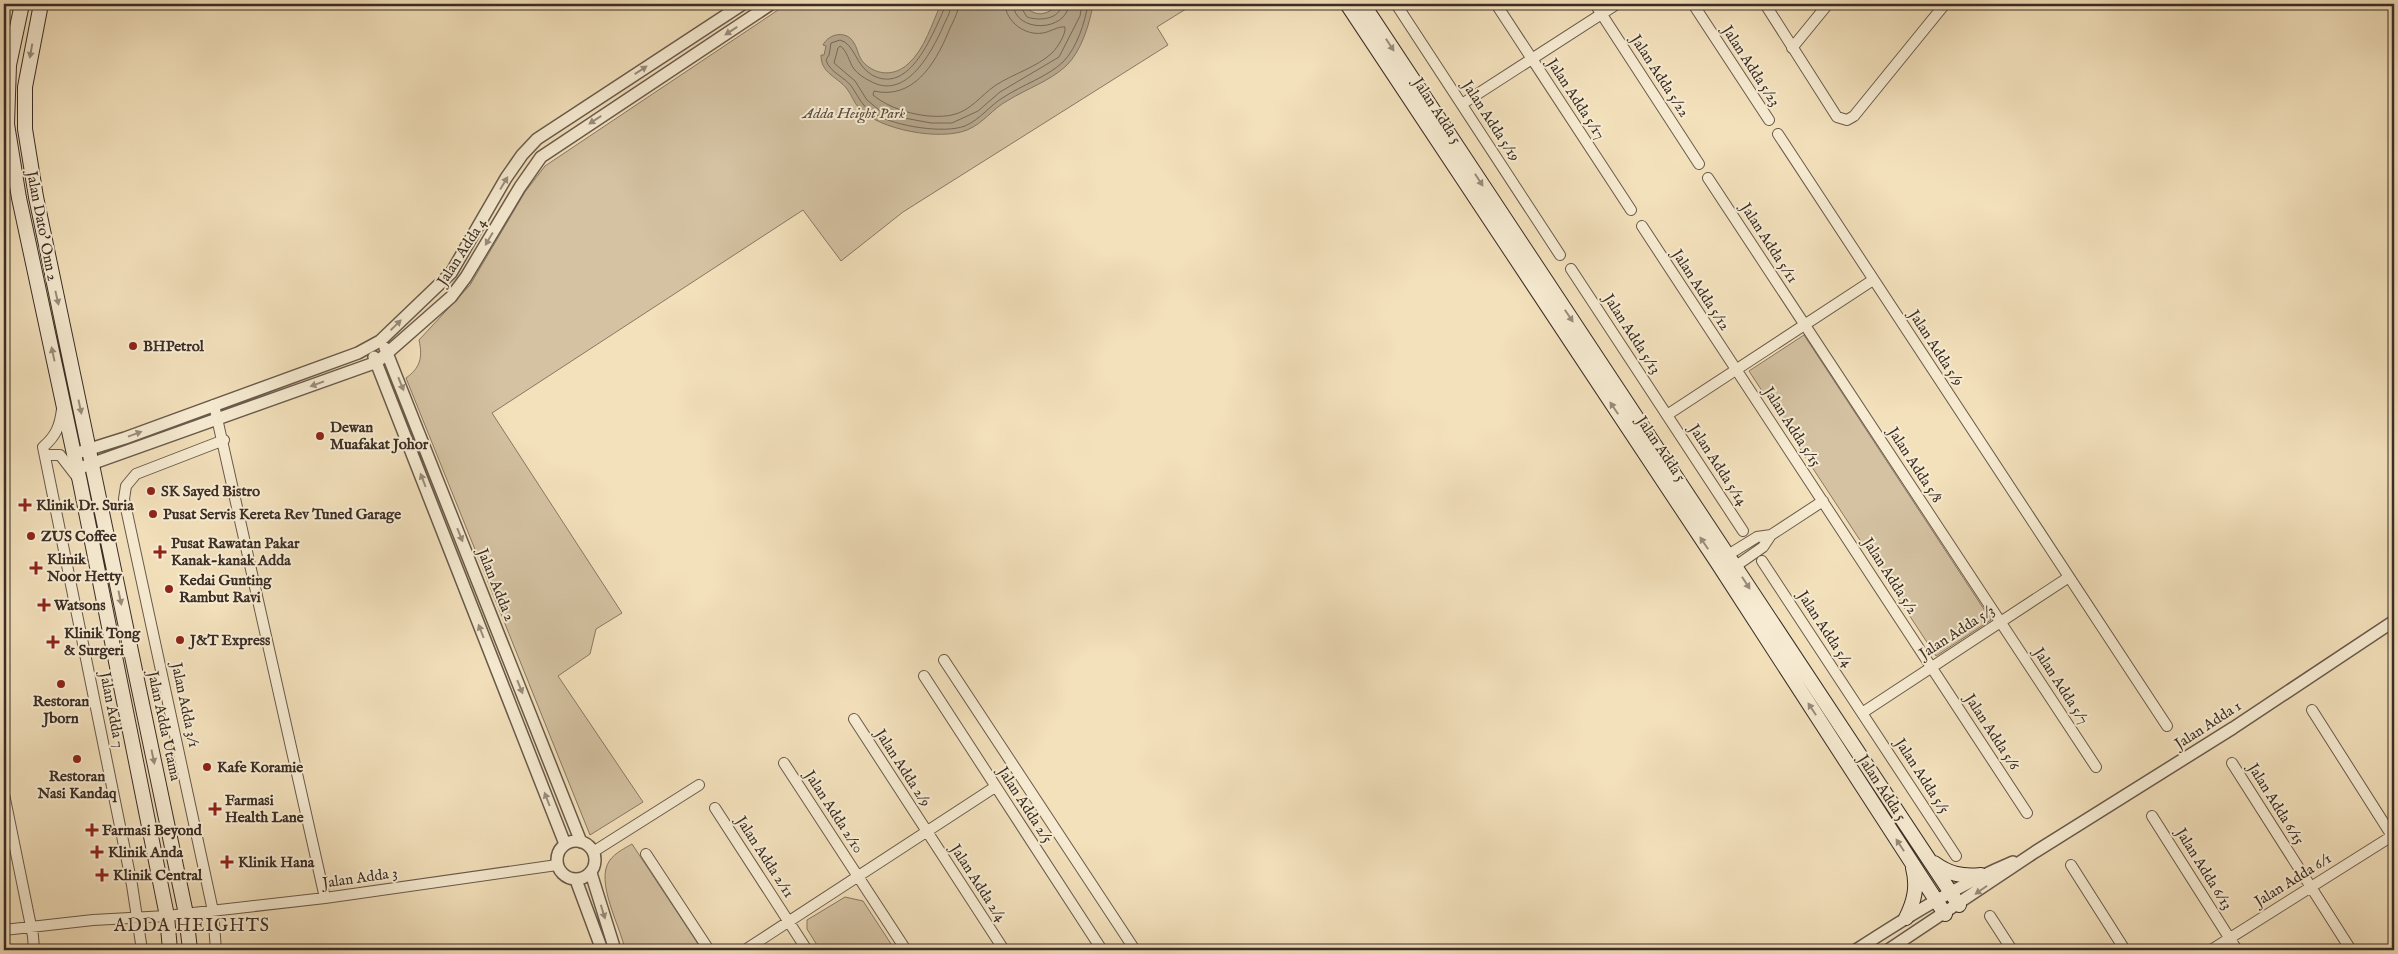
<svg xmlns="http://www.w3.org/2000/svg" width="2398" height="954" font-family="'IM FELL English',serif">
  <rect width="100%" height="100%" fill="#f3e1bc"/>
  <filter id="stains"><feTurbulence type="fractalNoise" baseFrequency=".004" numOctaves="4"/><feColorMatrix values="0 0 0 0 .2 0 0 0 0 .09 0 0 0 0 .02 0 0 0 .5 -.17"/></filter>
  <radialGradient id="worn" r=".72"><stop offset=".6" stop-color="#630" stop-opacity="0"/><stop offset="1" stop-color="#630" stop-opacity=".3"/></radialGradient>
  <path fill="#d4c2a2" stroke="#887864" d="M787 4H1194L1157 27 1168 45 903 212 841 261 803 210 492 413 622 613 596 629 590 654 558 676 643 802 590 835 406 378C420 368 423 358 419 340L470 285 525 192 545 166Z
    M1804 335 1991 620 1936 656 1749 371Z
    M632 844 702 950H625C621 927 594 881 610 860 615 853 625 848 632 844Z
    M845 897 863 901 895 950H820L807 929V920Z"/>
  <path fill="#b4a489" stroke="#847461" d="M941 4H1023C1035 18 1046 16 1059 4H1093C1090 23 1081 52 1066 66 1050 81 1026 89 1007 101 992 109 984 123 967 130 940 141 879 130 859 108 854 103 852 95 847 89 837 76 821 74 821 55H824L826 46 823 45C829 33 847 30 854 43 858 49 858 57 864 63 877 76 895 76 908 64 925 49 932 23 941 4Z"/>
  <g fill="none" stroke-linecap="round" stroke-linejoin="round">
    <path stroke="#786857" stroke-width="1" d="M945 4C944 11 940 18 937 25 926 48 905 93 872 75 855 65 855 44 840 40L831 43 829 55 826 60C830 73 844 76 852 87 859 98 864 109 876 115 897 126 943 134 965 126 981 119 990 105 1004 97 1022 85 1047 77 1063 62 1077 48 1085 22 1088 4
      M951 4C951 13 945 21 942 29 930 55 905 101 870 81 864 78 858 74 854 69 849 62 847 50 840 46L838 48 834 63 855 81 867 100 879 110 899 117 931 123H952L978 111 1000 92 1059 57 1080 16 1082 4
      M959 4C958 14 952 23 948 33 935 64 913 100 874 91L873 95C892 111 928 120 952 115 971 111 981 95 996 85 1013 74 1037 67 1052 53 1058 47 1066 34 1065 27 1058 26 1050 32 1043 33 1025 36 1006 22 1005 4
      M1013 4C1015 34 1067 32 1069 4
      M1019 4 1027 17C1039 21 1060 20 1062 4"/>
    <defs>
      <path id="minor" d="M1396 4 1560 255
        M1496 4 1631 210
        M1595 4 1699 164
        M1693 4 1769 120
        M1765 4 1837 117 1847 120 1854 116 1945 4
        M1792 48 1828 4
        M1462 104 1617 4
        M1778 134 2167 726
        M1708 178 2096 767
        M1642 226 2027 813
        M1571 269 1743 531
        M214 405 325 898
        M62 409C60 426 56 436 43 447L132 885 142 950
        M1667 415 1873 280
        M45 455H60L77 477
        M1723 558 1757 537 1771 535
        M1762 561 1956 856
        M1730 570 1763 547 1771 535 1823 501
        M944 660 1135 950
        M924 676 1102 950
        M2312 710 2394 839
        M1862 713 2069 577
        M854 719 1004 950
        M784 763 906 950
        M2232 763 2351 950
        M4 794 33 936 34 950
        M715 808 807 950
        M2152 816 2237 950
        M593 852 699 785
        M646 854 709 950
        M2071 865 2125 950
        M1990 916 2012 950
        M4 930 93 920 167 916 325 898 557 865
        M216 950 213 911 124 499 126 486 136 474 224 440
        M745 950 995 787
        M2211 950 2392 836"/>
      <path id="tertiary" d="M385 348 581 842
        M374 357 565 844
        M74 454 125 438 358 353 380 341 451 273 506 178 522 155 537 139 743 4
        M77 469 377 362 451 297 466 277 520 187 541 157 771 4
        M557 860a19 19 0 1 1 38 0a19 19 0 1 1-38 0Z
        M591 873 615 950
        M576 880 602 950
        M1856 950C1907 917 1958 885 2013 862
        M1888 950 2035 852 2233 728 2394 621"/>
      <path id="secondary" d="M22 4 9 65 7 124 19 198 80 482 167 916 170 950
        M41 4 25 87V129L36 197 186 914 190 950
        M1347 4 1717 562 1945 914
        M1363 4 1959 905
        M1934 863C1949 874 1962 877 1981 875
        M1906 918C1914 902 1918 887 1913 868"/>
    </defs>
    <use href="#minor" stroke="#695a4b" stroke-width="12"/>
    <use href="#tertiary" stroke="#695a4b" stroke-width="14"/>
    <use href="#secondary" stroke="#3b2d25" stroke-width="16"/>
    <use href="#minor" stroke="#f7ecd3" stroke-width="10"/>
    <use href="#tertiary" stroke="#f7ecd3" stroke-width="11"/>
    <use href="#secondary" stroke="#f7ecd3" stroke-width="14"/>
  </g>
  <defs><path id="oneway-solid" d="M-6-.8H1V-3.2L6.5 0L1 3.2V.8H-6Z" transform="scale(1.25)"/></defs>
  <g fill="#998c7c">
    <use href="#oneway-solid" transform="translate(731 31) rotate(147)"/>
    <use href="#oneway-solid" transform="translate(1390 45) rotate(57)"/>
    <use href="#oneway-solid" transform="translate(31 51) rotate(100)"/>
    <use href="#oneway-solid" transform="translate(641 70) rotate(-33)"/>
    <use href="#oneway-solid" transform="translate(595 120) rotate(147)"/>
    <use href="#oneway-solid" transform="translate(1479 180) rotate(57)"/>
    <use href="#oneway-solid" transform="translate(504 183) rotate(-59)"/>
    <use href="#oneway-solid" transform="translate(489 239) rotate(121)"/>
    <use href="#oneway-solid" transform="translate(57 298) rotate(77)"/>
    <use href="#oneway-solid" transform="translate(1569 316) rotate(56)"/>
    <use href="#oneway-solid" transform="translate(396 325) rotate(-44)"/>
    <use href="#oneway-solid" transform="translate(53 354) rotate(-102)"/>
    <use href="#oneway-solid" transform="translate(317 384) rotate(160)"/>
    <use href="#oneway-solid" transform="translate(401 384) rotate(68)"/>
    <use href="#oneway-solid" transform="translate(80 407) rotate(78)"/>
    <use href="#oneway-solid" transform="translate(1614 408) rotate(-124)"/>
    <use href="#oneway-solid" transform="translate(135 434) rotate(-20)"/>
    <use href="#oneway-solid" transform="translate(423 480) rotate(-111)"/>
    <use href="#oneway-solid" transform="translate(460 535) rotate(68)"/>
    <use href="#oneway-solid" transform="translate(1704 543) rotate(-124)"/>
    <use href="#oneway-solid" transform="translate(1746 583) rotate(57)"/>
    <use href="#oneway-solid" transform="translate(120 598) rotate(78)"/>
    <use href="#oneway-solid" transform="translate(481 631) rotate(-111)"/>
    <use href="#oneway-solid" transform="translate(520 687) rotate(68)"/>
    <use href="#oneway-solid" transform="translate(1812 709) rotate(-123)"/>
    <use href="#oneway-solid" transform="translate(153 757) rotate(78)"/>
    <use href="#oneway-solid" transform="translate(547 799) rotate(-111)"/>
    <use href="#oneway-solid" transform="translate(1900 845) rotate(-123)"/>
    <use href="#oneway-solid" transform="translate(1981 890) rotate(145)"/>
    <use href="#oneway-solid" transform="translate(603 912) rotate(73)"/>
  </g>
  <g fill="#8f2418" stroke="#f7ecd3" stroke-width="2">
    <circle cx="133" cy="346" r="5"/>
    <circle cx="320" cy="436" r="5"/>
    <circle cx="151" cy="491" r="5"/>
    <path d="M22.5 497.5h5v5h5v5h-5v5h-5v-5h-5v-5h5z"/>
    <circle cx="153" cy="514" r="5"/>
    <circle cx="31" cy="536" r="5"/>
    <path d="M157.5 544.5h5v5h5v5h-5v5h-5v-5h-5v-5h5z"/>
    <path d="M33.5 560.5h5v5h5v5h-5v5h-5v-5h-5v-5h5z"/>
    <circle cx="169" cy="589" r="5"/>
    <path d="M41.5 597.5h5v5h5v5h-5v5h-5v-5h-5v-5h5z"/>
    <circle cx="180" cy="640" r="5"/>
    <path d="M50.5 634.5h5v5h5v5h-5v5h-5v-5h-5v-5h5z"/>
    <circle cx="61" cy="684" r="5"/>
    <circle cx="77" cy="759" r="5"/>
    <circle cx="207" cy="767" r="5"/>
    <path d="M212.5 801.5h5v5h5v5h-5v5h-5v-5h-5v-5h5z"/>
    <path d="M89.5 822.5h5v5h5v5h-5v5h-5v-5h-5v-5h5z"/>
    <path d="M94.5 844.5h5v5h5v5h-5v5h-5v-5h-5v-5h5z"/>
    <path d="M224.5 854.5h5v5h5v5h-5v5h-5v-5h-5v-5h5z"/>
    <path d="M99.5 867.5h5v5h5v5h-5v5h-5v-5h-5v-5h5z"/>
  </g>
  <g text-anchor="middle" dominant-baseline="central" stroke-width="4" stroke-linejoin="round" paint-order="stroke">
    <g font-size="15" fill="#3b2d25" stroke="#f7ecd3">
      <text transform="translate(1751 66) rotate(57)">Jalan Adda 5/23</text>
      <text transform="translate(1660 76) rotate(57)">Jalan Adda 5/22</text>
      <text transform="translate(1576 99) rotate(57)">Jalan Adda 5/17</text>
      <text transform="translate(1437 111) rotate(57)">Jalan Adda 5</text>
      <text transform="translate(1491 121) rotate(57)">Jalan Adda 5/19</text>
      <text transform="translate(42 226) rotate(79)">Jalan Dato' Onn 2</text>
      <text transform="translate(1769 243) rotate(57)">Jalan Adda 5/11</text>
      <text transform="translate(462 252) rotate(-57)">Jalan Adda 4</text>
      <text transform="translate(1701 290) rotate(57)">Jalan Adda 5/12</text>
      <text transform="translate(1632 334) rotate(57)">Jalan Adda 5/13</text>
      <text transform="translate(1936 348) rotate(57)">Jalan Adda 5/9</text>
      <text transform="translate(1792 427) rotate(57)">Jalan Adda 5/15</text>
      <text transform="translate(1661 449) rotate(56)">Jalan Adda 5</text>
      <text transform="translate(1718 465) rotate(57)">Jalan Adda 5/14</text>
      <text transform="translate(1915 465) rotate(57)">Jalan Adda 5/8</text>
      <text transform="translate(1890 576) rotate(57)">Jalan Adda 5/2</text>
      <text transform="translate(496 585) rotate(68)">Jalan Adda 2</text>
      <text transform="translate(1825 629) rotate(57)">Jalan Adda 5/4</text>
      <text transform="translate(1957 632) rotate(-33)">Jalan Adda 5/3</text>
      <text transform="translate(2061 686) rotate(57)">Jalan Adda 5/7</text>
      <text transform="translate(185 705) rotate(78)">Jalan Adda 3/1</text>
      <text transform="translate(112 710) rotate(79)">Jalan Adda 7</text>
      <text transform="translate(2208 725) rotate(-33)">Jalan Adda 1</text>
      <text transform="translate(164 726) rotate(78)">Jalan Adda Utama</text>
      <text transform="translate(1992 732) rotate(57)">Jalan Adda 5/6</text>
      <text transform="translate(903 768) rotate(57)">Jalan Adda 2/9</text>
      <text transform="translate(1922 776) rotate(57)">Jalan Adda 5/5</text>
      <text transform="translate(1882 788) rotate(57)">Jalan Adda 5</text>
      <text transform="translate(2276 804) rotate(58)">Jalan Adda 6/15</text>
      <text transform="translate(1025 805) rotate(57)">Jalan Adda 2/5</text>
      <text transform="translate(834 812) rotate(57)">Jalan Adda 2/10</text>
      <text transform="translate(765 857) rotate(57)">Jalan Adda 2/11</text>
      <text transform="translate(2204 869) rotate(58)">Jalan Adda 6/13</text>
      <text transform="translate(360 878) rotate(-8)">Jalan Adda 3</text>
      <text transform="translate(2293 880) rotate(-32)">Jalan Adda 6/1</text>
      <text transform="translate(978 883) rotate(57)">Jalan Adda 2/4</text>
    </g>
    <g font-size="15" font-style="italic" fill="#5a4b3e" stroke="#f7ecd3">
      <text x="854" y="113">Adda Height Park</text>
    </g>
    <g font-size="15" font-weight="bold" fill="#3b2d25" stroke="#f7ecd3" text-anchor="start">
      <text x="143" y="346">BHPetrol</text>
      <text x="330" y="427">Dewan<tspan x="330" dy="17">Muafakat Johor</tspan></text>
      <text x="161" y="491">SK Sayed Bistro</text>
      <text x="36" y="505">Klinik Dr. Suria</text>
      <text x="163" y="514">Pusat Servis Kereta Rev Tuned Garage</text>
      <text x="41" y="536">ZUS Coffee</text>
      <text x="171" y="543">Pusat Rawatan Pakar<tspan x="171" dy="17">Kanak-kanak Adda</tspan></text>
      <text x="47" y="559">Klinik<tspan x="47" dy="17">Noor Hetty</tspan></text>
      <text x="179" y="580">Kedai Gunting<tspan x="179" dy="17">Rambut Ravi</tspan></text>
      <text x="54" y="605">Watsons</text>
      <text x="64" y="633">Klinik Tong<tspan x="64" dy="17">&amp; Surgeri</tspan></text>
      <text x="190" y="640">J&amp;T Express</text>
      <text x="61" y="701" text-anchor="middle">Restoran<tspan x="61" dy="17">Jborn</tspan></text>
      <text x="217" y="767">Kafe Koramie</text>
      <text x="77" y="776" text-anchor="middle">Restoran<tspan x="77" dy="17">Nasi Kandaq</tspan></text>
      <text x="225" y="800">Farmasi<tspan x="225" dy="17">Health Lane</tspan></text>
      <text x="102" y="830">Farmasi Beyond</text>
      <text x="108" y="852">Klinik Anda</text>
      <text x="238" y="862">Klinik Hana</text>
      <text x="113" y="875">Klinik Central</text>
    </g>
    <g font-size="18" letter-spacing="1" fill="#3b2d25" stroke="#f7ecd3">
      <text x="192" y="926">ADDA HEIGHTS</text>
    </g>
  </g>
  <rect width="2398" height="954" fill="none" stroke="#f3e1bc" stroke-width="20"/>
  <rect x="5" y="5" width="2388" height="944" fill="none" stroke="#3b2d25" stroke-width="2.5"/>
  <rect x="10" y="10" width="2378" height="934" fill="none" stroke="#3b2d25"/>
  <rect width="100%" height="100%" filter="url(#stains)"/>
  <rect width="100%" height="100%" fill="url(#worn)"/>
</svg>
